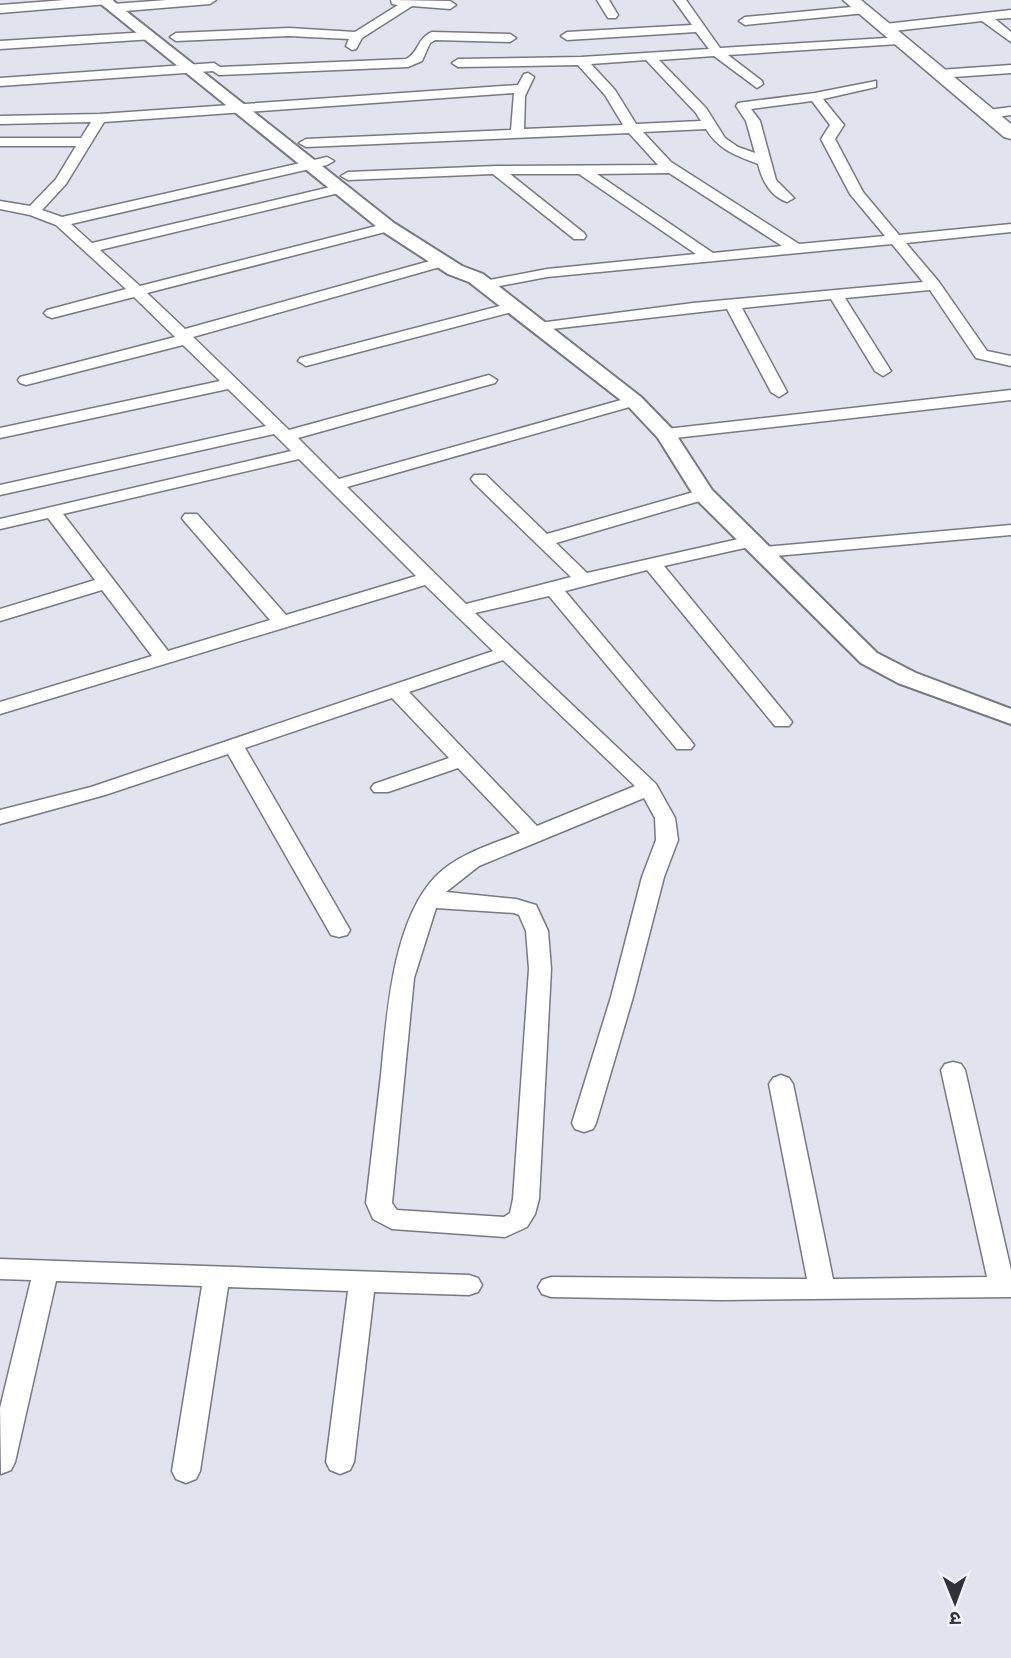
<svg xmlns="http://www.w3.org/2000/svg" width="1011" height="1658" font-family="Quicksand,'Noto Sans Devanagari',sans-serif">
  <rect width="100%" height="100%" fill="#e1e4ee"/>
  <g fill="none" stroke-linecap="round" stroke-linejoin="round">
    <defs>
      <path id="minor" d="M65 0H114L108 4 0 13V5Z
        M167 0H216L210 4 113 12 107 8 113 4Z
        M391 0 450 1 456 5 450 9 412 6 362 38 356 49 352 50 346 46 349 39 289 36 176 41 170 37 176 33 289 28 355 32 398 5 392 4Z
        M597 0H609L618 15 616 18H608Z
        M674 0H686L720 48 903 37 905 40 899 44 728 55 762 81 763 84 757 88 714 56 659 60 706 108 725 138 738 147 755 153 746 121 736 106 738 103 815 93 876 81V87L823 99 844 125 835 139 863 192 899 235 1011 224V232L906 243 939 282 987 351 1011 356V366L976 358 930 290 845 298 891 371 883 376 875 371 831 299 742 308 787 392 779 397 771 392 727 309 534 331 531 328 534 325 539 323 693 303 923 282 892 244 547 277 484 289 477 285 479 282 547 269 696 254 579 174H510L584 233 586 236 584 239H574L493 174 348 180 341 176 348 172 496 166 658 165 629 133 306 147 299 143 306 139 511 130 514 93 104 122 66 184 42 210 62 217 327 157 334 161 327 165 71 224 92 243 339 185 346 189 339 193 100 250 140 286 388 223 395 227 393 230 147 293 185 329 437 259H447L449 262 447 265 193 337 289 430 489 375 497 380 495 383 298 438 339 479 628 398H640L642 401 640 404 347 487 466 604 571 577 474 483 471 479 474 475H486L547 534 704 489 713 494 710 498 556 543 587 573 752 536 761 541 758 545 664 566 789 718 792 722 789 726H775L647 570 565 591 691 741 694 745 691 749H677L549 596 475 613 656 784 675 818 678 840 664 877 633 997 596 1123 593 1129 584 1132 575 1129 572 1123 611 997 642 877 656 840 655 818 644 798 479 866 446 892 516 899 536 905 548 931 551 969 539 1199 535 1214 527 1227 505 1237 392 1229 373 1219 366 1203C371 1160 376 1118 381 1075 387 1015 392 923 435 877 457 854 490 845 520 833L458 768 388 792H374L371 788 374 784 449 758 392 698 245 748 350 930 347 935 339 937 331 935 228 754 105 795 0 824V810L91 787 493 651 425 585 0 714V702L152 656 102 590 0 621V609L95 580 48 518 0 529V519L291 451 274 434 0 495V485L266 426 228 389 0 438V428L220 381 183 345 26 385 20 383 18 380 20 377 175 337 134 297 52 318 47 316 44 313 47 310 126 289 56 225 30 215 0 209V201L30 206 56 179 76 146H0V138H81L91 122 0 124V116L100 114 518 85 524 74 528 73 534 77 525 96 524 129 623 125 605 95 578 65 458 67 452 63 458 59 581 57 709 49 696 32 567 40 561 36 567 32 692 25ZM646 60 696 113 701 121 636 124 615 90 591 64ZM812 101 830 125 821 139 850 194 885 236 799 244 671 162 643 132 706 129C719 150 735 155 758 164 762 180 770 196 787 202L794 198 776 180 760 121 751 109ZM669 173 782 246 713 253 597 174ZM299 459 416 576 286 615 197 514H185L182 518 185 522 270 620 168 651 63 514ZM503 660 635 786 537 826 409 692ZM436 908 514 913 519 915 526 931 529 969 513 1199 510 1213 504 1217 397 1210 392 1203 414 978Z
        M862 6 868 10 866 13 745 25 739 21 745 17Z
        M1011 10V18L995 19 1011 32V42L982 21 885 32 879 28 885 24Z
        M149 32 155 36 153 39 0 49V41Z
        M432 32 510 34 516 38 510 42 435 40 430 43 422 61 408 67 219 75 213 71 0 86V78L214 63 220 67 406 59C419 53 417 38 432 32Z
        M1011 65V73L939 78 933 74 939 70Z
        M1011 107V115L988 118 981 114 988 110Z
        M511 303 516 305 519 308 516 311 306 366 298 361 300 358Z
        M1011 390V400L666 439 658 434 666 429Z
        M1011 525V535L764 557 755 552 764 547Z
        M953 1062 961 1064 965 1070 1011 1270V1297L721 1300 551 1297 542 1294 538 1287 542 1280 551 1277 807 1279 769 1084 773 1078 781 1075 789 1078 793 1084 833 1279 987 1277 941 1070 945 1064Z
        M0 1259 469 1275 478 1278 482 1285 478 1292 469 1295 374 1292 354 1462 350 1470 340 1474 330 1470 326 1462 348 1291 228 1287 200 1471 196 1479 186 1483 176 1479 172 1471 202 1286 56 1281 15 1462 11 1470 1 1474 0 1408 31 1280 0 1279Z"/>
      <path id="tertiary" d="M96 0H112L394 223 462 266 483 274 641 397 673 430 712 490 877 653 916 673 1011 709V724L898 683 861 663 696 499 658 438 627 405 469 282 448 274 382 231Z"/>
      <path id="secondary" d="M843 0H861L1011 124V139L1004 137Z"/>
    </defs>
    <use href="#minor" stroke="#777982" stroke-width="3"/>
    <use href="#tertiary" stroke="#777982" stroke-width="4"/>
    <use href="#secondary" stroke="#777982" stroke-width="3"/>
    <use href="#minor" fill="#fff" fill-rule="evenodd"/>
    <use href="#tertiary" fill="#fff" fill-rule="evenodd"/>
    <use href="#secondary" fill="#fff" fill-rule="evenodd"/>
  </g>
  <g transform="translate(955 1602) rotate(179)" stroke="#eff1fc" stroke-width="5" paint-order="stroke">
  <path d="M0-5L12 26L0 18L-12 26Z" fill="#313235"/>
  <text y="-10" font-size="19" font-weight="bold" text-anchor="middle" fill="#313235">उ</text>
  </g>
</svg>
